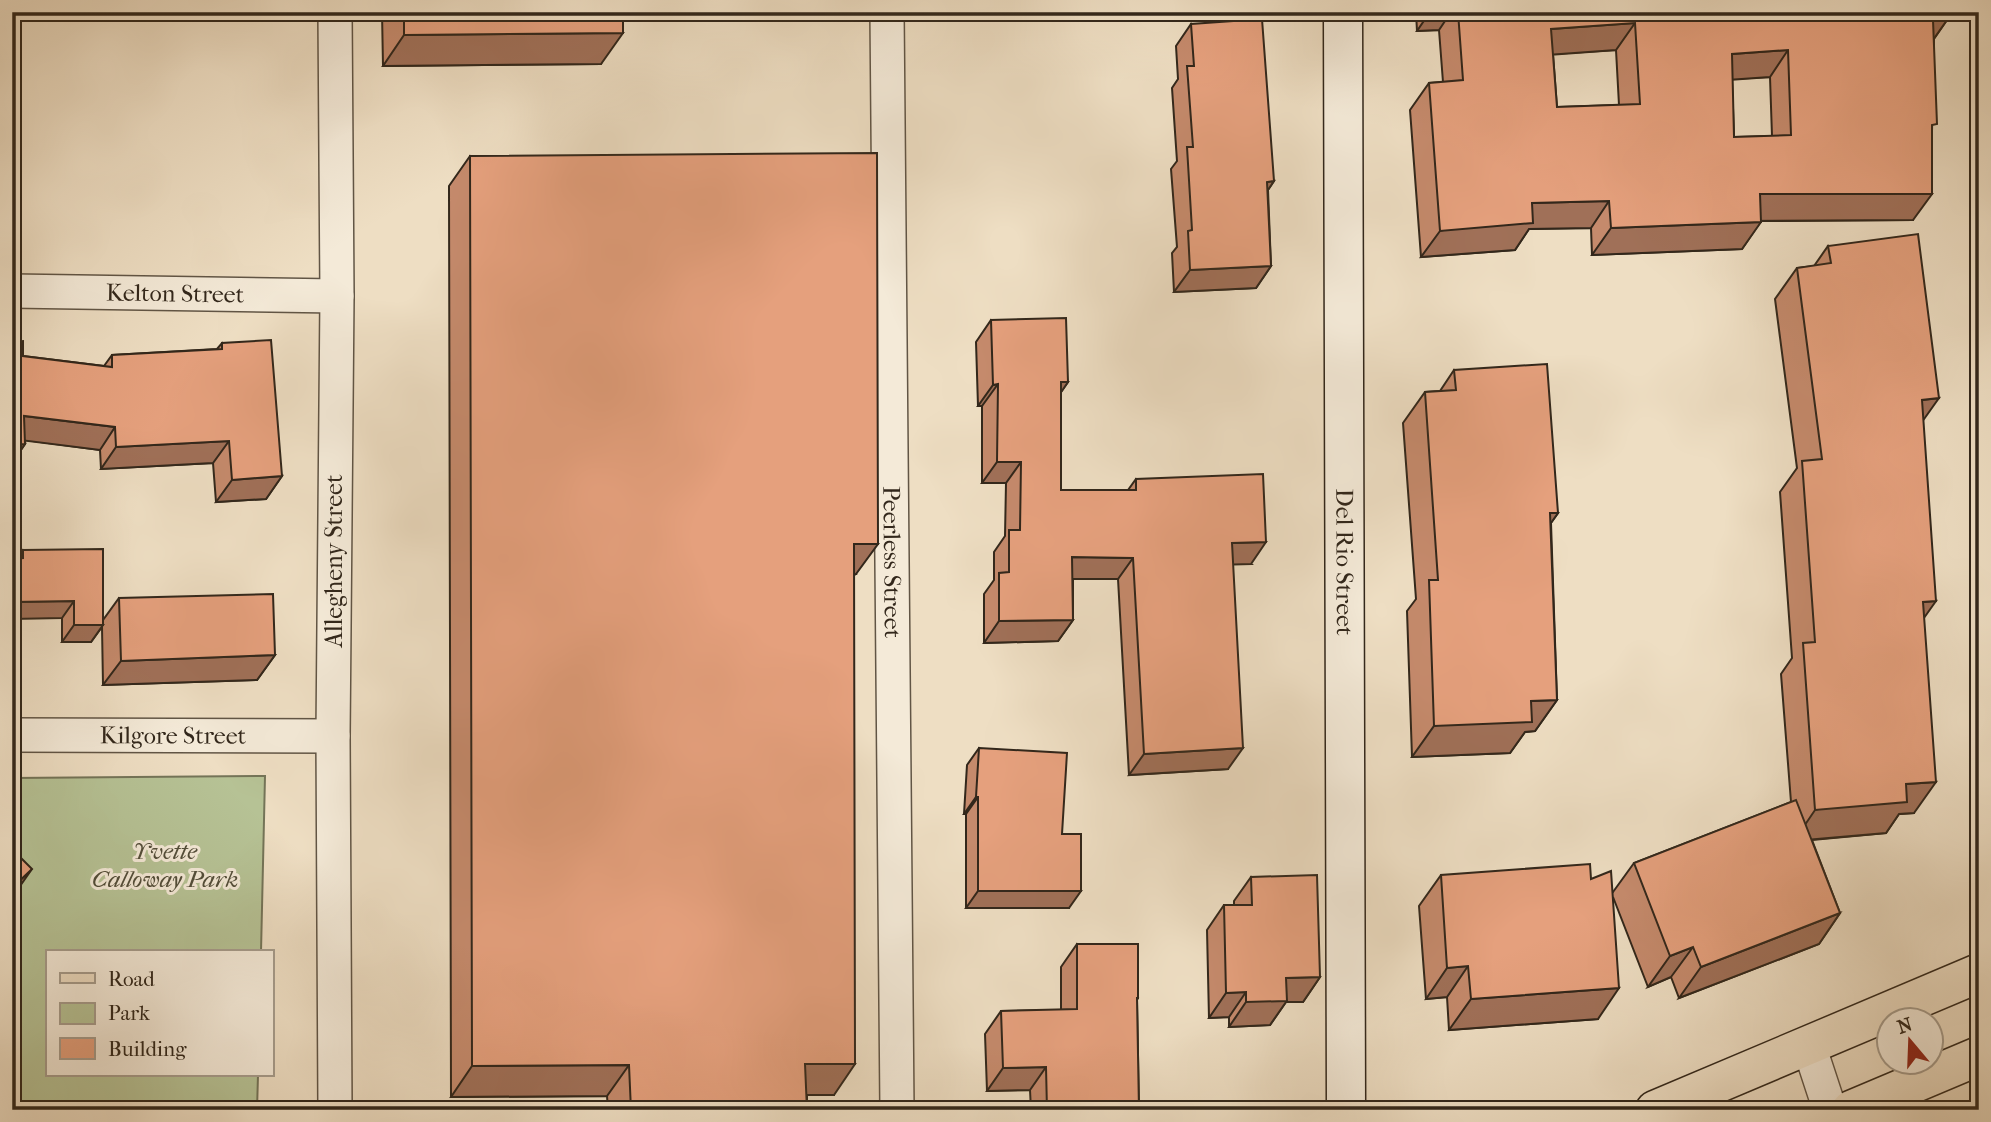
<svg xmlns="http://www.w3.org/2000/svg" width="1991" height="1122" font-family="'IM FELL French Canon',serif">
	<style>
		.green { fill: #b6c295; stroke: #747458; stroke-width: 2 }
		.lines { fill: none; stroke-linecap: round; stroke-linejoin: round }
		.street-casing { stroke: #615545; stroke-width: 36 }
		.secondary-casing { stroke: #32271b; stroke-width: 41 }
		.primary-casing { stroke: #32271b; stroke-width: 41 }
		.street { stroke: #f4ead8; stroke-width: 33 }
		.secondary { stroke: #f4ead8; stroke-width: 38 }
		.primary { stroke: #eedec3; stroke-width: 38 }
		.wall { fill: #c58a6c; stroke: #32271b; stroke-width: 2; fill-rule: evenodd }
		.shaded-wall { fill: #a07058; stroke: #32271b; stroke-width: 2 }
		.building { fill: #e5a07d; stroke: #32271b; stroke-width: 2; fill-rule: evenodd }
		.labels { text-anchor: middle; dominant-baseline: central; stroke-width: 6; stroke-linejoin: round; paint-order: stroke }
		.street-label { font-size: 24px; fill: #32271b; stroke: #f4ead8 }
		.park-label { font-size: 24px; font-style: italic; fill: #534e3a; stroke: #f4ead8 }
	</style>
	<rect width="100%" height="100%" fill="#eedec3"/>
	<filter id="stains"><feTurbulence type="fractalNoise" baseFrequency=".00286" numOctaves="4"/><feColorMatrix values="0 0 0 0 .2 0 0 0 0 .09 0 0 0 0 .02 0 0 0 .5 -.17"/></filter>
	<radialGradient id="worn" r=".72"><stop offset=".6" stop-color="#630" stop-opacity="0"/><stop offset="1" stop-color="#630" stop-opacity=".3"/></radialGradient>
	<polygon class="green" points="265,776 261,952 47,952 47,1075 258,1075 257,1110 12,1110 12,778"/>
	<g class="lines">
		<defs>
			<g id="street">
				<polyline points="335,12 337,296 333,736 335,1110"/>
				<path id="s1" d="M887,12L897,1110"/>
				<path id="s2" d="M12,291L337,296"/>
				<path id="s3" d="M12,735L333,736"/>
				<polyline points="1809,1046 1830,1110"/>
			</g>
			<g id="secondary">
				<path id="s4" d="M1343,12L1346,1110"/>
			</g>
			<g id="primary">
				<polyline points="1655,1110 1979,973"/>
				<polyline points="1851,1110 1979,1056"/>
			</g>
		</defs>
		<use href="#street" class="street-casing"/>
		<use href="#secondary" class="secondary-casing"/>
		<use href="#primary" class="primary-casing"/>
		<use href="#street" class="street"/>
		<use href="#secondary" class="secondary"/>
		<use href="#primary" class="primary"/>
	</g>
	<g class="wall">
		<polygon points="382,12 623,12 601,64 383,66"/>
		<polygon points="952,12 1119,12 952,21"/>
		<path d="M1416,12H1947V20L1934,39L1932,131L1913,220L1761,221L1742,249L1592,255L1591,228L1529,229L1515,250L1421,257L1410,110L1429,83L1443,82L1439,30L1417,31ZM1616,50L1619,105L1557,107L1553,54ZM1770,77L1772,136L1734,137L1732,79Z"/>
		<polygon points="1191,24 1274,181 1268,190 1271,266 1256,288 1174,292 1172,253 1177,247 1171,169 1177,161 1172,88 1178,79 1176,46"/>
		<polygon points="470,156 856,574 854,575 834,1095 807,1095 807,1110 608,1110 607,1096 451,1097 449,186"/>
		<polygon points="1828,246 1923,421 1924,618 1914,813 1899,814 1886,833 1812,840 1840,913 1819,944 1679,998 1671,977 1648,987 1613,897 1598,1019 1449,1030 1447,997 1426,999 1419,906 1441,875 1591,879 1613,892 1634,863 1791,802 1781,674 1792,658 1780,492 1797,468 1775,299 1797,268 1814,266"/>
		<polygon points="991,320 1068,382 1061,392 1061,490 1128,490 1136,479 1251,564 1233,564 1228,769 1129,775 1118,579 1073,579 1073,620 1058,641 984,643 984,594 994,580 994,552 1005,536 1006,483 982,483 982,406 978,406 976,342"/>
		<polygon points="12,342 23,356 104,366 112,355 217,349 222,343 282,476 266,499 216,502 213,463 101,469 100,450 25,440 25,444 12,463"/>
		<polygon points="1454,370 1558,513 1551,523 1557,700 1535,731 1525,732 1510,753 1412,757 1407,611 1416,599 1403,423 1425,392 1440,391"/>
		<polygon points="23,550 103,620 119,598 275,655 257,680 103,685 102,627 91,642 62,642 62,618 17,559"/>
		<polygon points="979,748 1062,834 1069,908 966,908 966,814 964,814 967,765"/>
		<polygon points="1251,877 1320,977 1303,1002 1286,1002 1270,1025 1229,1027 1229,1017 1209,1018 1207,930 1224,905 1234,905 1234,901"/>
		<polygon points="1077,944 1138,998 1137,1000 1139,1110 1031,1110 1030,1090 987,1091 985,1034 1001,1011 1061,1010 1061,967"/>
	</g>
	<g class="shaded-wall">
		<polygon points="958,12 1119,12 952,21"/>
		<polygon points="1430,12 1451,12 1439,30 1417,31"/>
		<polygon points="1933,20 1947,20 1928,47"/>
		<polygon points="1635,23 1616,50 1533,56 1551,29"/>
		<polygon points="623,33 601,64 383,66 404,35"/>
		<polygon points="1788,50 1770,77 1713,81 1732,54"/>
		<polygon points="1274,181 1259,203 1267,182"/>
		<polygon points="1760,194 1932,194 1913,220 1741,221"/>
		<polygon points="1609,201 1591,228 1529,229 1515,250 1421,257 1440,231 1532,203"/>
		<polygon points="1761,222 1742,249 1592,255 1611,228"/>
		<polygon points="1271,266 1256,288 1174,292 1190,270"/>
		<polygon points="1061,382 1068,382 1053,404"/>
		<polygon points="998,384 982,406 978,406 993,385"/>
		<polygon points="1939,398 1917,429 1922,400"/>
		<polygon points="24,416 115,427 100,450 12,439"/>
		<polygon points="229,441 213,463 101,469 116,447"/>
		<polygon points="25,444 12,463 12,445"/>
		<polygon points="997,462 1021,462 1006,483 982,483"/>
		<polygon points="282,476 266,499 216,502 232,480"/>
		<polygon points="1550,513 1558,513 1536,544"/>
		<polygon points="1266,542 1251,564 1217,565 1232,543"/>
		<polygon points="854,544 878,544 856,574 832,575"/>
		<polygon points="1072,557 1133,558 1118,579 1057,579"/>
		<polygon points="74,601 62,618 12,619 12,602"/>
		<polygon points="1936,601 1914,632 1923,602"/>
		<polygon points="1073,620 1058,641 984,643 999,621"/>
		<polygon points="74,625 103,625 91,642 62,642"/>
		<polygon points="275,655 257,680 103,685 121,661"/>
		<polygon points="1557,700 1535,731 1525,732 1510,753 1412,757 1434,726 1531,701"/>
		<polygon points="1243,748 1228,769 1129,775 1144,754"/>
		<polygon points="1936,782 1914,813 1899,814 1886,833 1794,841 1815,810 1906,784"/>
		<polygon points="976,797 978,797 966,814 964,814"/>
		<polygon points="32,869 20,886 12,893 12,888"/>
		<polygon points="978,891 1081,891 1069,908 966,908"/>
		<polygon points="1840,913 1819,944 1679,998 1701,967"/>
		<polygon points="1693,947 1671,977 1648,987 1670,956"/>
		<polygon points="1468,966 1447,997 1426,999 1447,968"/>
		<polygon points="1320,977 1303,1002 1286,1002 1270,1025 1229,1027 1246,1002 1286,978"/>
		<polygon points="1619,988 1598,1019 1449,1030 1471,999"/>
		<polygon points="1246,992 1229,1017 1209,1018 1226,993"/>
		<polygon points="805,1064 855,1064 834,1095 783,1095"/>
		<polygon points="629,1065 607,1096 451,1097 472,1066"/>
		<polygon points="1046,1067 1030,1090 987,1091 1003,1068"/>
	</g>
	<g class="building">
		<polygon points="404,12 623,12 623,33 404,35"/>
		<path d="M1458,12H1947V20H1933L1937,124L1932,125V194H1760L1761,222L1611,228L1609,201L1532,203L1533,223L1440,231L1429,83L1463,80ZM1635,23L1640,104L1557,107L1551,29ZM1788,50L1791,135L1734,137L1732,54Z"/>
		<polygon points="1262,19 1274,181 1267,182 1271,266 1190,270 1188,231 1192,230 1187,147 1193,147 1187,66 1194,66 1191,24"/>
		<polygon points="877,153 878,544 854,544 855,1064 805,1064 807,1110 631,1110 629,1065 472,1066 470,156"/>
		<polygon points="1918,234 1939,398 1922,400 1936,601 1923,602 1936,782 1906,784 1907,802 1815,810 1803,643 1815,642 1802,461 1822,459 1797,268 1831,263 1828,246"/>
		<polygon points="1066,318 1068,382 1061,382 1061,490 1136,490 1136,479 1263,474 1266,542 1232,543 1243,748 1144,754 1133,558 1072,557 1073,620 999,621 999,573 1009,572 1009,530 1020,530 1021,462 997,462 998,384 993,385 991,320"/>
		<polygon points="271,340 282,476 232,480 229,441 116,447 115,427 24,416 25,444 12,445 12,342 23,341 23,356 112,367 112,355 222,349 222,343"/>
		<polygon points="1547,364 1558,513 1550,513 1557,700 1531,701 1532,722 1434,726 1429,580 1438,580 1425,392 1456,390 1454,370"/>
		<polygon points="103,549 103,625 74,625 74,601 12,602 12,559 23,558 23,550"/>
		<polygon points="273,594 275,655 121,661 119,598"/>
		<polygon points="979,748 1067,753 1062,834 1081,834 1081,891 978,891 978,797 976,797"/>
		<polygon points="1796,800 1840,913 1701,967 1693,947 1670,956 1634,863"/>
		<polygon points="12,849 32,869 12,888"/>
		<polygon points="1590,864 1591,879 1611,871 1619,988 1471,999 1468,966 1447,968 1441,875"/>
		<polygon points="1317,875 1320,977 1286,978 1287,1001 1246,1002 1246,992 1226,993 1224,905 1252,905 1251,877"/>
		<polygon points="1077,944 1138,944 1138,998 1137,998 1139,1110 1047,1110 1046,1067 1003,1068 1001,1011 1077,1009"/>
	</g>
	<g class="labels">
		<g class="street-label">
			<text stroke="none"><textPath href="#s2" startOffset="163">Kelton Street</textPath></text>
			<text transform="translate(334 561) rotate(-90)">Allegheny Street</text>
			<text stroke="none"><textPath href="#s1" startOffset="550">Peerless Street</textPath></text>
			<text stroke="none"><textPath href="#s4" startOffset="550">Del Rio Street</textPath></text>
			<text stroke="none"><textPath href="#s3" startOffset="161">Kilgore Street</textPath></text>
		</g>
		<g class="park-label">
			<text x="165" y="851">Yvette<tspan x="165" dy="28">Calloway Park</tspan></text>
		</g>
	</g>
	<rect width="1991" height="1122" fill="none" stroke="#eedec3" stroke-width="42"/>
	<rect x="14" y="14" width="1963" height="1094" fill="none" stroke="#32271b" stroke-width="3.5"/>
	<rect x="21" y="21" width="1949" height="1080" fill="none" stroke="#32271b" stroke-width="2"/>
	<rect x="46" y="950" width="228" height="126" fill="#f4ead8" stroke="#a69c8c" stroke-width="2"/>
	<rect x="60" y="973" width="35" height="10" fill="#eedec3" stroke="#a69c8c" stroke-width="2"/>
	<text x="108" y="986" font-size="21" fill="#32271b">Road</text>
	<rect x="60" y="1003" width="35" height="21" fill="#b6c295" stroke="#a69c8c" stroke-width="2"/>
	<text x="108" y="1020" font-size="21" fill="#32271b">Park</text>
	<rect x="60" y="1038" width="35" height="21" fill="#e5a07d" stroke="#a69c8c" stroke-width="2"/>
	<text x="108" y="1056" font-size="21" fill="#32271b">Building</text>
	<g transform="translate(1910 1041) rotate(341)"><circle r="33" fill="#f4ead8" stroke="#a69c8c" stroke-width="2"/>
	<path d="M0-5L12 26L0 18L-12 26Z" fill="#8f2418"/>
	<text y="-10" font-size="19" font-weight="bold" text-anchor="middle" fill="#32271b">N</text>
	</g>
	<rect width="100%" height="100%" filter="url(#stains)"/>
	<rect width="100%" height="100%" fill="url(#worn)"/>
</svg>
